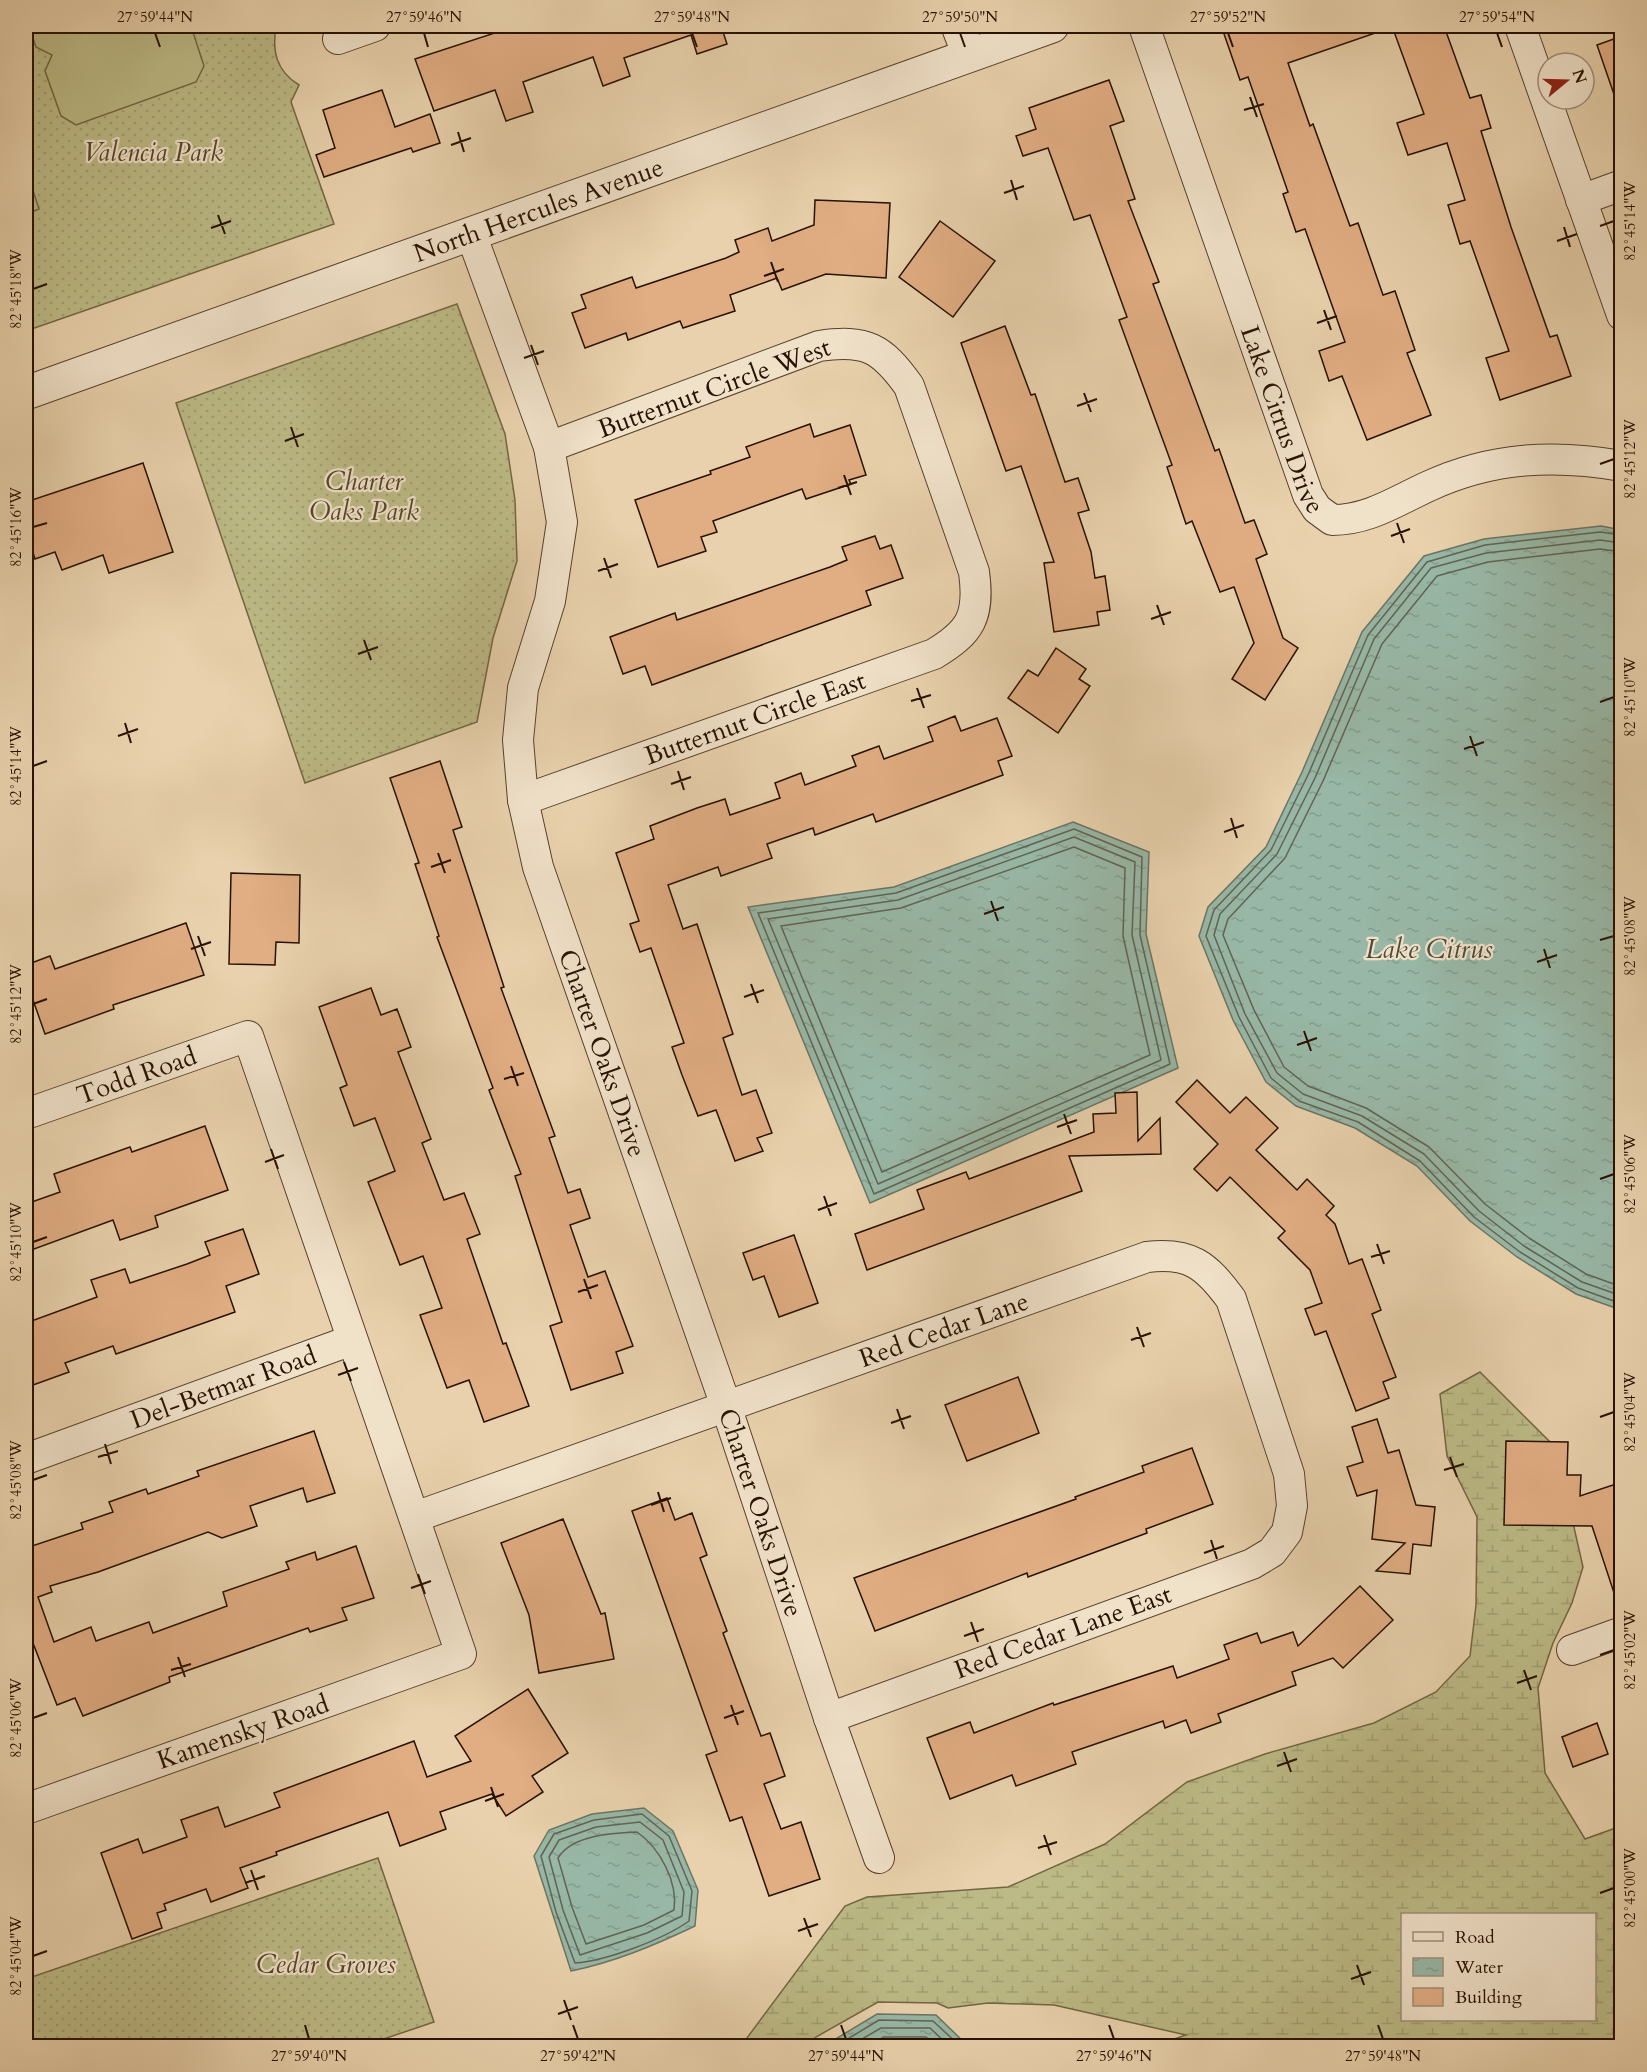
<svg xmlns="http://www.w3.org/2000/svg" width="1647" height="2072" font-family="Cardo,serif">
	<style>
		.grass { fill: url(#grass-dots); stroke: #726643; stroke-width: 1.5 }
		.wetland { fill: url(#wetland-marsh); stroke: #726643; stroke-width: 1.5; fill-rule: evenodd }
		.pitch { fill: #bcba86; stroke: #726643; stroke-width: 1.5 }
		.water { fill: url(#water-ripples); stroke: #6b7564; stroke-width: 1.5 }
		.lines { fill: none; stroke-linecap: round; stroke-linejoin: round }
		.shore { stroke: #606453; stroke-width: 1.5 }
		.building { fill: #e1ad83; stroke: #271100; stroke-width: 1.5 }
		.minor-casing { stroke: #57412b; stroke-width: 32 }
		.tertiary-casing { stroke: #57412b; stroke-width: 35 }
		.minor { stroke: #f0e1c9; stroke-width: 30 }
		.tertiary { stroke: #f0e1c9; stroke-width: 33 }
		.ticks { fill: none; stroke: #271100; stroke-width: 2 }
		.labels { text-anchor: middle; dominant-baseline: central; stroke-width: 4.5; stroke-linejoin: round; paint-order: stroke }
		.park-label { font-size: 26px; font-style: italic; fill: #544428; stroke: #f0e1c9 }
		.street-label { font-size: 26px; fill: #271100; stroke: #f0e1c9 }
		.water-label { font-size: 27px; font-style: italic; fill: #4f4b3a; stroke: #f0e1c9 }
		.neatline { fill: none; stroke: #271100; stroke-width: 2 }
		.ticks-label { font-size: 15px; text-anchor: middle; fill: #271100 }
	</style>
	<defs>
		<pattern id="grass-dots" width="8" height="8" patternUnits="userSpaceOnUse" patternTransform="scale(1.5)"><rect width="8" height="8" fill="#bcba86"/><path d="M2 2h.1M6 6h.1" fill="none" stroke="#a29f72" stroke-width="1.8" stroke-linecap="round"/></pattern>
		<pattern id="wetland-marsh" width="20" height="14" patternUnits="userSpaceOnUse" patternTransform="scale(1.5)"><rect width="20" height="14" fill="#bcba86"/><path d="M1 5h8M5 5V1M11 12h8M15 12V8" fill="none" stroke="#a29f72"/></pattern>
		<pattern id="water-ripples" width="26" height="14" patternUnits="userSpaceOnUse" patternTransform="scale(1.5)"><rect width="26" height="14" fill="#98b7a6"/><path d="M2 4q2-2 4 0t4 0M15 11q2-2 4 0t4 0" fill="none" stroke="#839c8d"/></pattern>
	</defs>
	<rect width="100%" height="100%" fill="#e8d1ac"/>
	<filter id="stains"><feTurbulence type="fractalNoise" baseFrequency=".00333" numOctaves="4"/><feColorMatrix values="0 0 0 0 .2 0 0 0 0 .09 0 0 0 0 .02 0 0 0 .5 -.17"/></filter>
	<radialGradient id="worn" r=".72"><stop offset=".6" stop-color="#630" stop-opacity="0"/><stop offset="1" stop-color="#630" stop-opacity=".3"/></radialGradient>
	<g class="grass">
		<path d="M26,26H276C272,51 276,71 299,85L291,102L334,224L26,331Z"/>
		<polygon points="457,304 505,434 515,500 517,561 493,638 477,722 305,783 176,403"/>
		<polygon points="378,1858 434,2022 363,2046 26,2046 26,1979"/>
	</g>
	<path class="wetland" d="M1480,1372L1556,1448L1583,1567L1572,1603L1553,1643L1538,1688L1545,1773L1585,1839L1621,1826V2046H1154L1186,2035L1054,2005L988,2003L948,2008L937,2003L878,2002L816,2037L805,2046H741L845,1906L867,1897L1008,1887L1105,1844L1187,1782L1265,1754L1374,1723L1436,1692L1470,1656L1476,1605L1477,1517L1447,1456L1440,1394ZM1402,1914H1594V2020H1402Z"/>
	<g class="pitch">
		<polygon points="29,26 191,26 204,66 196,82 76,125 61,116 45,71 52,55 36,47"/>
		<polygon points="26,169 39,209 26,214"/>
	</g>
	<g class="water">
		<polygon points="1601,526 1622,530 1621,1310 1576,1294 1517,1257 1470,1221 1417,1166 1355,1128 1296,1106 1266,1082 1233,1020 1199,936 1208,907 1266,847 1302,772 1362,632 1424,556 1484,539"/>
		<polygon points="1073,822 1149,852 1146,934 1178,1068 870,1203 748,907 894,887"/>
		<path d="M644,1808L673,1831L698,1890L695,1926C655,1945 615,1962 571,1971L534,1856L549,1830L592,1814Z"/>
		<polygon points="877,2014 936,2015 968,2046 824,2046"/>
	</g>
	<g class="lines">
		<g class="shore">
			<polyline points="1622,535 1600,532 1485,545 1427,562 1368,635 1308,775 1271,850 1214,910 1206,936 1239,1017 1271,1078 1299,1101 1358,1122 1420,1161 1474,1217 1520,1252 1578,1288 1622,1304"/>
			<polyline points="1622,543 1600,540 1486,553 1431,568 1374,639 1315,778 1277,854 1220,914 1214,935 1245,1014 1277,1073 1303,1094 1362,1116 1424,1154 1479,1211 1524,1246 1582,1282 1622,1296"/>
			<polyline points="1622,552 1600,549 1488,562 1437,576 1382,644 1323,781 1285,858 1228,919 1223,935 1254,1010 1284,1067 1308,1086 1366,1108 1429,1147 1485,1204 1529,1238 1586,1274 1622,1287"/>
			<polygon points="1074,829 1142,857 1140,935 1170,1064 874,1194 758,913 896,893"/>
			<polygon points="1074,837 1135,862 1132,935 1161,1060 878,1184 768,919 898,900"/>
			<polygon points="1074,847 1125,868 1123,936 1150,1055 882,1172 781,926 901,908"/>
			<path d="M642,1814L669,1836L692,1891L689,1921C664,1939 606,1961 575,1963L556,1912L541,1856L554,1834L594,1820Z"/>
			<polygon points="640,1822 663,1840 684,1892 682,1916 647,1933 580,1955 563,1910 549,1857 559,1840 596,1827"/>
			<path d="M637,1832C660,1848 678,1882 674,1910L644,1925L586,1944L572,1907L558,1858C572,1835 612,1833 637,1832Z"/>
			<polyline points="836,2046 879,2020 933,2021 960,2046"/>
			<polyline points="850,2046 881,2028 930,2028 949,2046"/>
			<polyline points="867,2046 884,2037 926,2037 936,2046"/>
		</g>
	</g>
	<g class="building">
		<polygon points="516,26 721,26 727,44 697,54 691,35 624,58 630,76 603,86 593,57 523,82 533,112 506,121 495,90 434,111 415,59"/>
		<polygon points="1240,26 1387,26 1387,29 1288,63 1310,126 1313,124 1350,226 1358,223 1383,295 1395,291 1415,350 1407,353 1431,415 1367,440 1342,376 1329,381 1319,351 1345,342 1305,229 1296,232 1283,194 1288,192 1248,77 1240,80 1223,31"/>
		<polygon points="1392,26 1444,26 1470,98 1481,95 1491,128 1481,131 1511,227 1550,337 1557,335 1571,376 1500,400 1486,358 1509,351 1470,241 1460,244 1448,205 1465,200 1447,143 1408,155 1397,123 1424,114"/>
		<polygon points="1622,36 1622,106 1618,106 1597,45"/>
		<polygon points="1109,80 1124,121 1110,126 1135,199 1128,201 1159,282 1153,284 1215,451 1219,449 1245,523 1254,520 1267,554 1256,559 1283,638 1298,648 1265,700 1232,679 1254,643 1234,587 1220,592 1192,521 1186,524 1167,467 1172,465 1119,320 1127,317 1090,215 1074,220 1048,148 1023,156 1016,136 1036,129 1029,108"/>
		<polygon points="382,90 395,127 430,114 440,143 413,152 411,148 324,177 316,155 335,148 323,110"/>
		<polygon points="815,200 890,203 886,278 826,274 782,290 777,278 730,295 735,311 683,328 680,321 628,340 626,333 585,348 572,313 586,308 581,295 632,277 636,288 726,258 739,252 735,240 768,228 772,241 814,225"/>
		<polygon points="940,221 995,261 953,317 899,277"/>
		<polygon points="1005,326 1031,395 1035,394 1065,482 1078,478 1089,510 1078,513 1091,552 1095,578 1105,576 1110,610 1097,612 1099,625 1054,632 1044,563 1054,562 1021,466 1006,471 961,343"/>
		<polygon points="810,424 814,437 850,425 866,475 849,480 851,484 806,499 802,489 713,521 717,532 701,537 706,551 658,567 635,500 711,474 710,471 750,457 746,447"/>
		<polygon points="143,463 173,552 109,573 103,555 62,570 55,552 35,559 26,531 26,502"/>
		<polygon points="875,536 880,549 891,545 903,578 866,591 871,605 652,685 645,666 623,674 610,637 675,613 677,620 830,567 847,560 842,547"/>
		<polygon points="1056,648 1086,669 1079,679 1090,686 1058,733 1008,698 1028,670 1038,676"/>
		<polygon points="955,716 961,731 997,718 1012,756 998,761 1003,775 876,822 873,814 815,835 813,828 767,844 772,858 721,876 718,867 668,885 683,929 697,924 733,1034 723,1038 742,1095 756,1090 772,1133 757,1138 763,1151 735,1161 716,1110 698,1116 682,1075 672,1047 684,1043 651,948 640,952 630,924 639,921 616,853 654,839 650,826 697,808 725,799 730,815 780,798 775,783 801,773 805,785 856,766 852,756 879,746 884,759 933,741 928,727"/>
		<polygon points="440,761 462,827 453,830 504,987 501,988 555,1136 549,1138 568,1193 580,1189 590,1218 570,1225 588,1277 605,1271 633,1346 616,1352 623,1373 571,1390 550,1326 562,1322 515,1176 521,1174 489,1090 493,1088 437,937 439,936 415,864 419,863 390,778"/>
		<polygon points="231,873 300,875 299,943 276,942 275,965 229,964"/>
		<polygon points="186,923 204,975 113,1005 114,1009 45,1034 26,980 26,965 50,956 55,969"/>
		<polygon points="371,988 381,1015 397,1009 411,1047 398,1052 431,1139 422,1143 444,1200 464,1193 480,1234 467,1239 503,1344 506,1343 529,1406 484,1422 469,1380 447,1388 420,1315 442,1308 423,1256 400,1265 368,1182 395,1171 375,1118 354,1126 340,1088 347,1085 319,1007"/>
		<polygon points="1197,1080 1230,1113 1246,1097 1278,1128 1256,1150 1297,1190 1307,1179 1334,1206 1326,1215 1335,1224 1349,1264 1362,1259 1381,1310 1372,1314 1396,1377 1383,1382 1389,1398 1356,1411 1326,1331 1315,1335 1305,1309 1322,1303 1310,1270 1278,1238 1285,1231 1230,1177 1217,1191 1194,1169 1218,1144 1176,1102"/>
		<polygon points="1137,1092 1138,1141 1160,1118 1161,1154 1069,1156 1082,1191 867,1270 855,1234 924,1209 917,1190 966,1172 969,1179 1094,1132 1093,1114 1116,1113 1115,1093"/>
		<polygon points="205,1126 228,1190 155,1216 158,1227 120,1240 113,1220 26,1252 26,1204 60,1192 54,1174 130,1147 132,1152"/>
		<polygon points="243,1229 259,1274 226,1286 235,1312 116,1354 113,1346 65,1363 69,1372 33,1385 26,1363 26,1323 97,1297 91,1280 125,1269 130,1283 187,1264 210,1255 205,1242"/>
		<polygon points="794,1235 818,1303 779,1317 764,1276 753,1280 743,1253"/>
		<polygon points="1018,1377 1039,1433 967,1461 945,1405"/>
		<polygon points="1377,1419 1388,1453 1399,1450 1416,1505 1435,1507 1431,1546 1413,1544 1410,1574 1376,1571 1405,1543 1372,1539 1377,1490 1357,1496 1347,1467 1363,1462 1352,1427"/>
		<polygon points="314,1431 335,1493 307,1502 303,1488 250,1506 257,1526 222,1538 208,1532 98,1572 50,1586 52,1592 38,1597 54,1642 91,1627 96,1641 149,1622 153,1633 227,1606 223,1592 289,1569 286,1562 315,1552 317,1560 356,1546 374,1598 342,1608 347,1620 310,1632 308,1628 169,1677 170,1682 83,1716 75,1698 57,1705 26,1625 26,1548 83,1529 81,1523 113,1512 109,1502 146,1489 148,1494 199,1476 197,1471"/>
		<polygon points="1506,1441 1568,1442 1567,1475 1581,1475 1580,1496 1622,1482 1622,1601 1617,1602 1592,1526 1504,1525"/>
		<polygon points="1192,1448 1213,1504 1146,1529 1147,1533 1028,1577 1027,1573 875,1631 854,1578 1076,1499 1075,1497 1144,1472 1142,1466"/>
		<polygon points="667,1498 675,1520 692,1513 707,1555 700,1558 727,1631 723,1633 761,1736 770,1733 785,1776 764,1784 781,1829 801,1822 820,1879 769,1896 742,1817 730,1821 706,1755 717,1751 632,1511"/>
		<polygon points="563,1519 601,1614 605,1613 614,1659 539,1673 529,1615 501,1543"/>
		<polygon points="1360,1586 1393,1620 1343,1668 1333,1658 1292,1672 1296,1685 1218,1714 1221,1722 1191,1733 1186,1720 1165,1728 1163,1721 1072,1752 1076,1764 1016,1786 1012,1775 950,1799 927,1738 970,1722 974,1733 1053,1703 1054,1705 1173,1666 1177,1678 1229,1659 1224,1645 1257,1633 1261,1643 1293,1632 1298,1646"/>
		<polygon points="528,1689 568,1753 532,1776 543,1792 506,1816 492,1794 440,1812 446,1829 400,1846 388,1812 276,1852 277,1855 240,1868 248,1888 211,1902 206,1889 164,1904 166,1910 157,1913 162,1928 132,1939 101,1853 138,1839 143,1853 187,1837 181,1820 218,1807 225,1827 280,1807 274,1793 414,1741 427,1777 471,1761 455,1736"/>
		<polygon points="1597,1723 1608,1754 1573,1767 1562,1737"/>
	</g>
	<g class="lines">
		<defs>
			<g id="minor">
				<path id="s1" d="M1144,26L1308,495L1317,509L1332,520C1369,520 1396,501 1429,486C1492,457 1555,454 1622,466"/>
				<polyline points="1520,26 1622,315"/>
				<polyline points="338,39 375,26"/>
				<polyline points="1581,200 1622,185"/>
				<path id="s2" d="M471,234L549,447L562,522L550,601L523,688L518,740L523,800L538,867L726,1406L829,1718L879,1858"/>
				<path id="s3" d="M523,800L934,654C971,632 980,616 974,572L909,386C882,348 866,339 819,346L549,447"/>
				<path id="s4" d="M26,1114L248,1036L461,1654L26,1809"/>
				<path id="s5" d="M26,1459L352,1340"/>
				<path id="s6" d="M415,1517L1147,1257C1190,1252 1206,1265 1231,1299L1289,1474L1292,1506L1287,1532L1272,1552L1252,1564L829,1718"/>
				<polyline points="1572,1650 1622,1632"/>
			</g>
			<g id="tertiary">
				<polyline points="958,26 969,55"/>
				<path id="s7" d="M26,393L1052,26"/>
			</g>
		</defs>
		<use href="#minor" class="minor-casing"/>
		<use href="#tertiary" class="tertiary-casing"/>
		<use href="#minor" class="minor"/>
		<use href="#tertiary" class="tertiary"/>
	</g>
	<path class="ticks" d="M155,33L160,47M424,33L428,47M692,33L697,47M960,33L965,47M1228,33L1233,47M1497,33L1502,47M1250,97L1257,117M1244,110L1264,104M458,132L464,152M451,145L471,138M1011,180L1017,200M1004,193L1024,186M218,215L225,234M1600,226L1614,221M1564,227L1570,247M211,228L231,221M1557,241L1577,234M771,262L778,282M764,276L784,269M33,289L47,284M1324,310L1331,330M1317,323L1337,316M531,345L538,365M524,358L544,351M1084,393L1091,412M1077,406L1097,399M291,427L298,447M285,441L304,434M1600,464L1614,459M844,475L851,495M838,488L857,482M1397,523L1404,543M33,527L47,523M1391,536L1410,529M604,558L611,578M598,571L618,564M1157,605L1164,625M1151,619L1171,612M364,640L371,660M358,654L378,647M917,688L924,708M911,701L931,695M1600,702L1614,697M125,723L131,743M118,736L138,729M1470,736L1477,756M1464,749L1484,742M33,766L47,761M678,771L684,790M671,784L691,777M1231,818L1237,838M1224,832L1244,825M438,853L445,873M431,867L451,860M991,901L998,921M984,914L1004,907M198,936L205,956M1600,940L1614,936M191,949L211,942M1544,949L1550,968M1537,962L1557,955M751,984L758,1003M744,997L764,990M33,1004L47,999M1304,1031L1311,1051M1297,1045L1317,1038M511,1066L518,1086M504,1079L524,1073M1064,1114L1071,1134M1057,1127L1077,1120M271,1149L278,1169M265,1162L284,1155M1600,1179L1614,1174M824,1196L831,1216M818,1210L837,1203M33,1242L47,1237M1377,1244L1384,1264M1371,1257L1390,1251M584,1279L591,1299M578,1292L598,1285M1137,1327L1144,1347M1131,1340L1151,1333M344,1362L351,1381M338,1375L358,1368M897,1409L904,1429M1600,1417L1614,1412M891,1423L911,1416M105,1444L111,1464M98,1457L118,1451M1450,1457L1457,1477M1444,1470L1464,1464M33,1480L47,1475M658,1492L664,1512M651,1505L671,1498M1211,1540L1217,1559M1204,1553L1224,1546M418,1574L425,1594M411,1588L431,1581M971,1622L978,1642M964,1636L984,1629M1600,1655L1614,1650M178,1657L185,1677M171,1670L191,1664M1524,1670L1531,1690M1517,1683L1537,1676M731,1705L738,1725M33,1718L47,1713M724,1718L744,1711M1284,1752L1291,1772M1277,1766L1297,1759M491,1787L498,1807M485,1801L504,1794M1044,1835L1051,1855M1038,1848L1057,1842M251,1870L258,1890M245,1883L265,1876M1600,1893L1614,1888M804,1918L811,1937M798,1931L818,1924M33,1956L47,1951M1357,1965L1364,1985M1351,1979L1371,1972M564,2000L571,2020M558,2014L578,2007M305,2025L309,2039M573,2025L578,2039M841,2025L846,2039M1109,2025L1114,2039M1378,2025L1383,2039"/>
	<g class="labels">
		<g class="park-label">
			<text x="153" y="152">Valencia Park</text>
			<text x="364" y="481">Charter<tspan x="364" dy="30">Oaks Park</tspan></text>
			<text x="326" y="1964">Cedar Groves</text>
		</g>
		<g class="street-label">
			<text stroke="none"><textPath href="#s7" startOffset="544">North Hercules Avenue</textPath></text>
			<text transform="translate(714 388) rotate(-20)">Butternut Circle West</text>
			<text stroke="none"><textPath href="#s1" startOffset="417">Lake Citrus Drive</textPath></text>
			<text stroke="none"><textPath href="#s3" startOffset="246">Butternut Circle East</textPath></text>
			<text stroke="none"><textPath href="#s2" startOffset="852">Charter Oaks Drive</textPath></text>
			<text stroke="none"><textPath href="#s4" startOffset="117">Todd Road</textPath></text>
			<text stroke="none"><textPath href="#s6" startOffset="561">Red Cedar Lane</textPath></text>
			<text stroke="none"><textPath href="#s5" startOffset="210">Del-Betmar Road</textPath></text>
			<text stroke="none"><textPath href="#s2" startOffset="1338">Charter Oaks Drive</textPath></text>
			<text transform="translate(1063 1632) rotate(-20)">Red Cedar Lane East</text>
			<text transform="translate(243 1732) rotate(-19)">Kamensky Road</text>
		</g>
		<g class="water-label">
			<text x="1429" y="949">Lake Citrus</text>
		</g>
	</g>
	<rect width="1647" height="2072" fill="none" stroke="#e8d1ac" stroke-width="66"/>
	<rect x="1401" y="1913" width="195" height="108" fill="#f0e1c9" stroke="#a08e79" stroke-width="1.5"/>
	<rect x="1413" y="1932" width="30" height="9" fill="#f0e1c9" stroke="#a08e79" stroke-width="1.5"/>
	<text x="1455" y="1943" font-size="18" fill="#271100">Road</text>
	<rect x="1413" y="1958" width="30" height="18" fill="url(#water-ripples)" stroke="#a08e79" stroke-width="1.5"/>
	<text x="1455" y="1973" font-size="18" fill="#271100">Water</text>
	<rect x="1413" y="1988" width="30" height="18" fill="#e1ad83" stroke="#a08e79" stroke-width="1.5"/>
	<text x="1455" y="2003" font-size="18" fill="#271100">Building</text>
	<g transform="translate(1566 81) rotate(71)"><circle r="28" fill="#f0e1c9" stroke="#a08e79" stroke-width="1.5"/>
	<path d="M0-4.5L10 22L0 15L-10 22Z" fill="#8f2418"/>
	<text y="-9" font-size="16" font-weight="bold" text-anchor="middle" fill="#271100">N</text>
	</g>
	<rect x="33" y="33" width="1581" height="2006" class="neatline"/>
	<g class="ticks-label">
		<text x="155" y="22">27°59'44"N</text>
		<text x="424" y="22">27°59'46"N</text>
		<text x="692" y="22">27°59'48"N</text>
		<text x="960" y="22">27°59'50"N</text>
		<text x="1228" y="22">27°59'52"N</text>
		<text x="1497" y="22">27°59'54"N</text>
		<text transform="translate(1630 221) rotate(-90)" y="5">82°45'14"W</text>
		<text transform="translate(16 289) rotate(-90)" y="5">82°45'18"W</text>
		<text transform="translate(1630 459) rotate(-90)" y="5">82°45'12"W</text>
		<text transform="translate(16 527) rotate(-90)" y="5">82°45'16"W</text>
		<text transform="translate(1630 697) rotate(-90)" y="5">82°45'10"W</text>
		<text transform="translate(16 766) rotate(-90)" y="5">82°45'14"W</text>
		<text transform="translate(1630 936) rotate(-90)" y="5">82°45'08"W</text>
		<text transform="translate(16 1004) rotate(-90)" y="5">82°45'12"W</text>
		<text transform="translate(1630 1174) rotate(-90)" y="5">82°45'06"W</text>
		<text transform="translate(16 1242) rotate(-90)" y="5">82°45'10"W</text>
		<text transform="translate(1630 1412) rotate(-90)" y="5">82°45'04"W</text>
		<text transform="translate(16 1480) rotate(-90)" y="5">82°45'08"W</text>
		<text transform="translate(1630 1650) rotate(-90)" y="5">82°45'02"W</text>
		<text transform="translate(16 1718) rotate(-90)" y="5">82°45'06"W</text>
		<text transform="translate(1630 1888) rotate(-90)" y="5">82°45'00"W</text>
		<text transform="translate(16 1956) rotate(-90)" y="5">82°45'04"W</text>
		<text x="309" y="2061">27°59'40"N</text>
		<text x="578" y="2061">27°59'42"N</text>
		<text x="846" y="2061">27°59'44"N</text>
		<text x="1114" y="2061">27°59'46"N</text>
		<text x="1383" y="2061">27°59'48"N</text>
	</g>
	<rect width="100%" height="100%" filter="url(#stains)"/>
	<rect width="100%" height="100%" fill="url(#worn)"/>
</svg>
